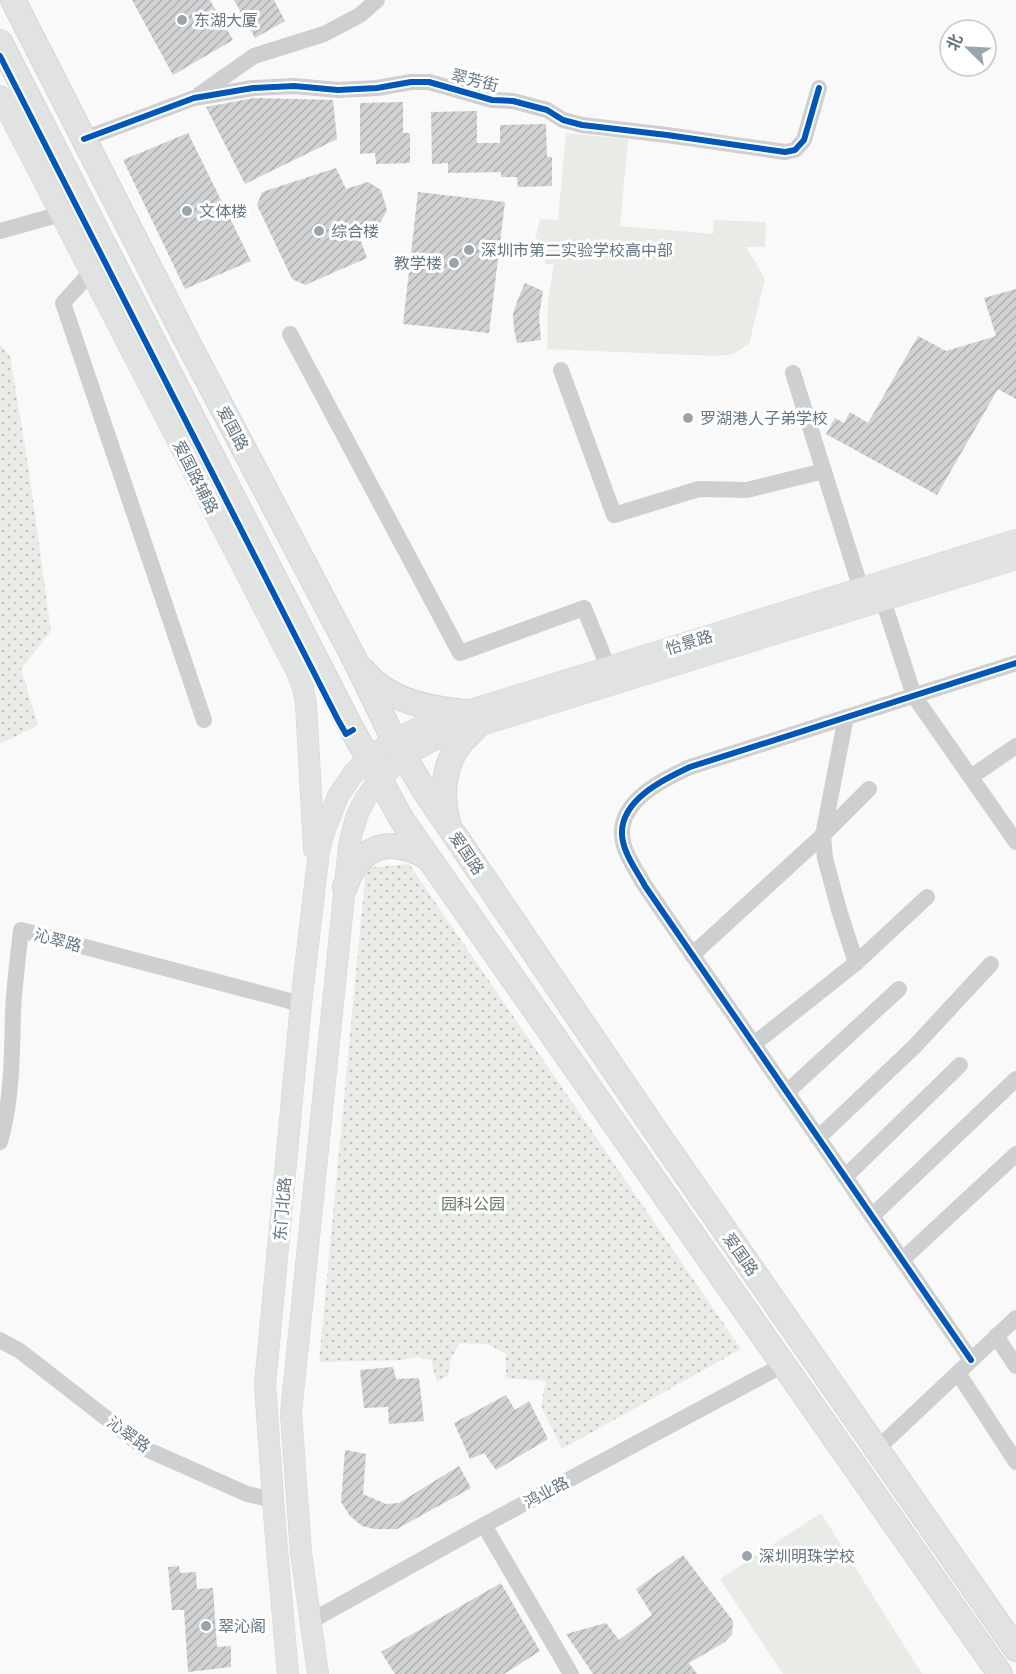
<svg xmlns="http://www.w3.org/2000/svg" width="1016" height="1674" font-family="'Golos Text','Noto Sans SC',sans-serif">
	<style>
		.green { fill: url(#green-dots) }
		.pitch { fill: #e8ebe6 }
		.building { fill: url(#building-hatch) }
		.lines { fill: none; stroke-linecap: round; stroke-linejoin: round }
		.major-casing { stroke: #d5d6d7; stroke-width: 22 }
		.highway-casing { stroke: #d5d6d6; stroke-width: 26 }
		.minor { stroke: #cecfd0; stroke-width: 16 }
		.major { stroke: #e1e2e2; stroke-width: 21 }
		.highway { stroke: #e1e2e2; stroke-width: 24 }
		.cycleway-casing { stroke: #fff; stroke-width: 10 }
		.cycleway { stroke: #0057b8; stroke-width: 6 }
		.poi-dot { fill: #99a4ac; stroke: #fff; stroke-width: 2 }
		.labels { text-anchor: middle; dominant-baseline: central; stroke-width: 6; stroke-linejoin: round; paint-order: stroke }
		.poi-label { font-size: 16px; fill: #657683; stroke: #fff; text-anchor: start }
		.street-label { font-size: 16px; fill: #657683; stroke: #fff }
		.park-label { font-size: 16px; fill: #687a64; stroke: #fff }
	</style>
	<defs>
		<pattern id="green-dots" width="8" height="8" patternUnits="userSpaceOnUse" patternTransform="scale(1.5)"><rect width="8" height="8" fill="#e8ebe6"/><path d="M2 2h.1M6 6h.1" fill="none" stroke="#c0c3c0" stroke-width="1.8" stroke-linecap="round"/></pattern>
		<pattern id="building-hatch" width="6" height="6" patternUnits="userSpaceOnUse" patternTransform="scale(1.5)"><rect width="6" height="6" fill="#d0d2d3"/><path d="M-1 1l2-2M0 6l6-6M5 7l2-2" fill="none" stroke="#acafb1"/></pattern>
	</defs>
	<rect width="100%" height="100%" fill="#f9f9f9"/>
	<g class="green">
		<polygon points="0,345 10,356 28,465 51,631 21,669 38,725 0,744"/>
		<polygon points="409,864 741,1349 562,1449 541,1406 546,1381 506,1378 506,1354 488,1344 460,1343 451,1358 448,1376 437,1382 431,1360 417,1357 400,1360 319,1362 366,868"/>
	</g>
	<g class="pitch">
		<polygon points="566,133 628,139 620,226 713,234 714,220 766,222 765,247 746,247 765,279 749,344 733,354 717,356 547,349 548,300 554,264 545,264 548,243 535,239 540,219 558,220"/>
		<polygon points="821,1513 922,1674 783,1674 720,1579"/>
	</g>
	<g class="building">
		<polygon points="132,0 210,0 233,40 173,75"/>
		<polygon points="234,0 274,0 285,21 255,38"/>
		<polygon points="254,98 333,100 337,139 245,184 206,107"/>
		<polygon points="403,102 403,133 410,133 410,163 376,164 375,153 360,154 360,103"/>
		<polygon points="477,111 477,143 500,143 500,125 546,124 547,157 552,157 552,186 518,187 517,177 501,177 501,172 448,173 448,163 432,164 431,112"/>
		<polygon points="188,133 251,261 185,289 123,160"/>
		<polygon points="336,168 346,189 368,182 381,190 387,210 378,227 359,236 367,258 305,285 292,279 257,205 262,192"/>
		<polygon points="418,192 505,202 489,333 403,324"/>
		<polygon points="525,283 543,291 539,316 541,340 517,343 514,329 513,314 518,299"/>
		<polygon points="1016,289 1016,399 998,389 937,495 826,434 835,418 844,423 850,412 868,423 918,336 946,351 996,336 984,298"/>
		<polygon points="393,1367 396,1379 419,1378 424,1421 389,1424 388,1407 364,1408 360,1370"/>
		<polygon points="506,1395 515,1410 529,1401 548,1439 496,1470 484,1453 470,1459 454,1423"/>
		<polygon points="345,1450 366,1454 363,1494 386,1504 399,1503 459,1466 471,1488 397,1529 374,1529 362,1526 350,1516 341,1502"/>
		<polygon points="683,1555 733,1621 732,1634 725,1642 689,1663 697,1674 593,1674 566,1634 606,1623 619,1640 652,1615 636,1589"/>
		<polygon points="179,1566 180,1573 196,1572 197,1589 213,1588 217,1647 231,1646 231,1667 188,1672 184,1610 172,1610 168,1567"/>
		<polygon points="501,1583 540,1651 504,1674 395,1674 381,1652"/>
	</g>
	<g class="lines">
		<defs>
			<g id="major">
				<polyline points="0,96 297,672 303,688 306,704 314,849"/>
				<polyline points="288,1674 275,1526 265,1385 301,1004 319,851 324,832 338,796 353,774 368,758 394,740 426,724 1016,540"/>
				<path d="M318,1674L301,1553L291,1413L349,846C352,833 354,821 360,809C375,778 405,753 436,739L1016,559"/>
			</g>
			<g id="highway">
				<polyline points="13,0 186,339 355,660 394,740 426,793 657,1133 1016,1649"/>
				<polyline points="0,42 348,722 402,820 1000,1674"/>
				<path d="M364,671C387,701 430,709 465,712"/>
				<path d="M448,822C440,795 444,761 463,740C468,735 473,731 477,726"/>
				<path d="M345,887C360,844 391,836 428,858"/>
			</g>
		</defs>
		<use href="#major" class="major-casing"/>
		<use href="#highway" class="highway-casing"/>
		<g class="minor">
			<polyline points="200,94 254,56 324,34 360,15 377,0"/>
			<polyline points="84,139 194,98 253,88 294,86 338,90 377,88 411,82 429,82 492,100 513,101 547,110 563,120 582,125 667,135 785,152 795,150 804,140 819,88"/>
			<polyline points="0,231 61,214"/>
			<polyline points="91,272 63,303 204,720"/>
			<polyline points="290,334 460,653 584,608 608,667"/>
			<polyline points="561,370 614,515 699,489 747,490 824,471"/>
			<polyline points="793,373 861,589"/>
			<polyline points="883,600 914,696 1016,842"/>
			<polyline points="846,717 823,835 825,858 839,910 856,963"/>
			<polyline points="971,777 1016,746"/>
			<polyline points="692,955 823,835 869,789"/>
			<polyline points="754,1044 856,963 927,897"/>
			<polyline points="787,1092 899,989"/>
			<polyline points="818,1138 914,1047 991,964"/>
			<path d="M0,1142C12,1100 12,1057 13,1013C14,986 18,958 21,930L301,1004"/>
			<polyline points="845,1177 960,1065"/>
			<polyline points="872,1216 1016,1079"/>
			<polyline points="902,1260 1016,1154"/>
			<polyline points="996,1336 1016,1366"/>
			<polyline points="0,1340 20,1351 146,1449 247,1494 273,1500"/>
			<path d="M971,1360L645,886C637,871 623,853 622,835C620,800 664,779 690,767L1016,663"/>
			<polyline points="958,1373 1016,1462"/>
			<polyline points="877,1449 1016,1318"/>
			<polyline points="484,1525 571,1674"/>
			<polyline points="311,1621 484,1525 783,1365"/>
		</g>
		<use href="#major" class="major"/>
		<use href="#highway" class="highway"/>
		<defs>
			<g id="cycleway">
				<polyline points="0,56 338,720 346,734 353,730"/>
				<polyline points="84,139 194,98 253,88 294,86 338,90 377,88 411,82 429,82 492,100 513,101 547,110 563,120 582,125 667,135 785,152 795,150 804,140 819,88"/>
				<path d="M971,1360L645,886C637,871 623,853 622,835C620,800 664,779 690,767L1016,663"/>
			</g>
		</defs>
		<use href="#cycleway" class="cycleway-casing"/>
		<use href="#cycleway" class="cycleway"/>
	</g>
	<g class="poi-dot">
		<circle cx="182" cy="20" r="6"/>
		<circle cx="187" cy="211" r="6"/>
		<circle cx="319" cy="231" r="6"/>
		<circle cx="469" cy="250" r="6"/>
		<circle cx="454" cy="263" r="6"/>
		<circle cx="688" cy="418" r="6"/>
		<circle cx="747" cy="1556" r="6"/>
		<circle cx="206" cy="1626" r="6"/>
	</g>
	<g class="labels">
		<g class="poi-label">
			<text x="194" y="20">东湖大厦</text>
			<text x="199" y="211">文体楼</text>
			<text x="331" y="231">综合楼</text>
			<text x="481" y="250">深圳市第二实验学校高中部</text>
			<text x="442" y="263" text-anchor="end">教学楼</text>
			<text x="700" y="418">罗湖港人子弟学校</text>
			<text x="759" y="1556">深圳明珠学校</text>
			<text x="218" y="1626">翠沁阁</text>
		</g>
		<g class="street-label">
			<text transform="translate(475 80) rotate(14)">翠芳街</text>
			<text transform="translate(233 428) rotate(62)">爱国路</text>
			<text transform="translate(196 477) rotate(63)">爱国路辅路</text>
			<text transform="translate(689 642) rotate(-17)">怡景路</text>
			<text transform="translate(467 853) rotate(56)">爱国路</text>
			<text transform="translate(58 940) rotate(15)">沁翠路</text>
			<text transform="translate(282 1209) rotate(-85)">东门北路</text>
			<text transform="translate(741 1254) rotate(55)">爱国路</text>
			<text transform="translate(129 1434) rotate(36)">沁翠路</text>
			<text transform="translate(546 1492) rotate(-28)">鸿业路</text>
		</g>
		<g class="park-label">
			<text x="473" y="1204">园科公园</text>
		</g>
	</g>
	<g transform="translate(968 48) rotate(294)"><circle r="28" fill="#ffffff" stroke="#c1c8cd" stroke-width="1.5"/>
	<path d="M0-4.5L10 22L0 15L-10 22Z" fill="#99a4ac"/>
	<text y="-9" font-size="16" font-weight="bold" text-anchor="middle" fill="#657683">北</text>
	</g>
</svg>
